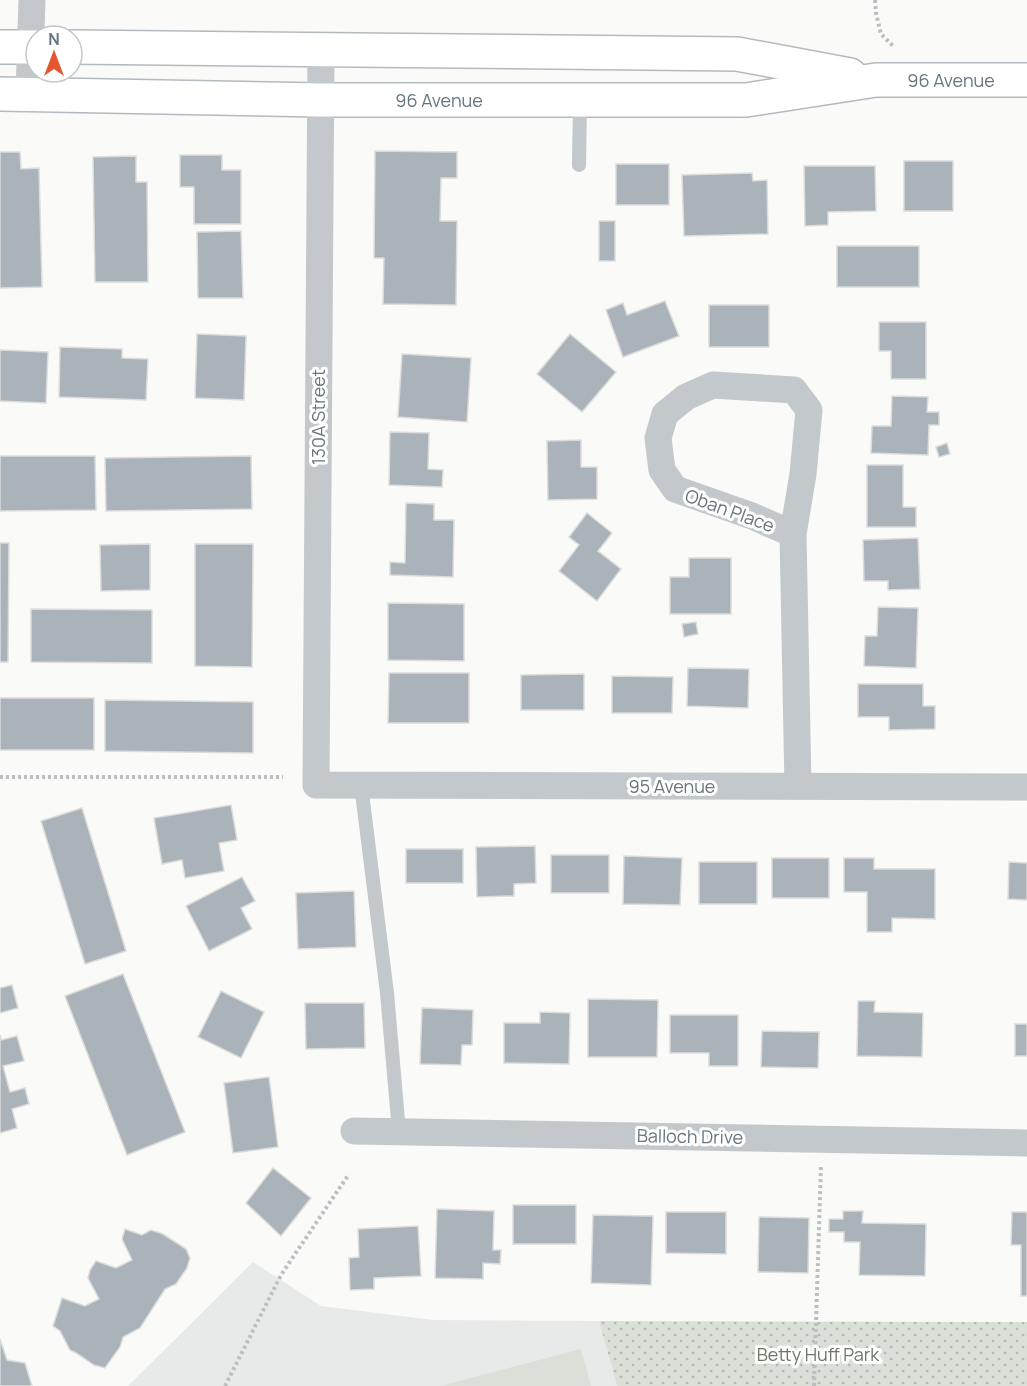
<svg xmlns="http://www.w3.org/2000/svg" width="1027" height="1386" font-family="Manrope,sans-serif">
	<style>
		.built { fill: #e8e9e9 }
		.green { fill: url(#green-dots) }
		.pitch { fill: #dadfd7 }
		.building { fill: #aab3b9; stroke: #dcdcda; stroke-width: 1.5 }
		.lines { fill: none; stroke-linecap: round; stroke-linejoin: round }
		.secondary-casing { stroke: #b3babf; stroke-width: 36 }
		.path { stroke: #bbbfc2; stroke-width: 4; stroke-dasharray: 3 3; stroke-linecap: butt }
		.service { stroke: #c3c8cc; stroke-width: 14 }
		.minor { stroke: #c3c8cc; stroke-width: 27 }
		.secondary { stroke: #fff; stroke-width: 33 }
		.labels { text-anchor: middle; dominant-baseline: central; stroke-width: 6; stroke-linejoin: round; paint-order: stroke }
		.street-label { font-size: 18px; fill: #657683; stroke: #fff }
		.park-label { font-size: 18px; fill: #687a64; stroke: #fff }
	</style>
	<defs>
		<pattern id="green-dots" width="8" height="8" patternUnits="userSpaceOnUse" patternTransform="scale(1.5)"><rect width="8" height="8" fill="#dadfd7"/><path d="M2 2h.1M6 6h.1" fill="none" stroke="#b4b9b4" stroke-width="1.8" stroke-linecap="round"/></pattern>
	</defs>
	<rect width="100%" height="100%" fill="#fafaf8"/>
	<polygon class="built" points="253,1262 321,1306 433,1320 599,1321 617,1386 128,1386"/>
	<polygon class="green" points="599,1321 1027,1322 1027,1386 617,1386"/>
	<polygon class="pitch" points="581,1349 591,1386 440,1386"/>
	<g class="building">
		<polygon points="375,151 457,152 457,178 441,178 440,221 457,221 456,305 383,304 384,258 374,258"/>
		<polygon points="0,152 20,152 21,169 39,168 42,287 0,288"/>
		<polygon points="180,155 222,155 222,170 241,170 241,224 194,224 194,187 180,187"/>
		<polygon points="136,156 136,182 147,182 148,282 95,282 93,157"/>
		<rect x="904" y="161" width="49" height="50"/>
		<rect x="616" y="164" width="53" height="41"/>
		<polygon points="804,166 875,166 876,211 828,212 828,225 805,226"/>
		<polygon points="752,173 753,181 767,180 768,234 684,236 682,175"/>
		<rect x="599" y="221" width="16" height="40"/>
		<polygon points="241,231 243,298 198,298 197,232"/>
		<rect x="837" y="246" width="82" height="41"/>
		<polygon points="665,301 679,336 623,357 606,310 623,303 627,315"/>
		<rect x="709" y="305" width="60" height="42"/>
		<polygon points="879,322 926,322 926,379 891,379 891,351 879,351"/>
		<polygon points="197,334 246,336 244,400 195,398"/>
		<polygon points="570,334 616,372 582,412 537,374"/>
		<polygon points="60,347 122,349 122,358 148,359 146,400 59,397"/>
		<polygon points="0,350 48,352 46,403 0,401"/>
		<polygon points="402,354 471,358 467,422 398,417"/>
		<polygon points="892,396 928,397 927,412 939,412 939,425 929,425 928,455 871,453 872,426 891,426"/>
		<polygon points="390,432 429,433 428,469 443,470 442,487 389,485"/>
		<polygon points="581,440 581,467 597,467 597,499 548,500 547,441"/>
		<polygon points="947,443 950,454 939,457 936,447"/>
		<polygon points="0,456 95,456 96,510 0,511"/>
		<polygon points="251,456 252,509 106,511 105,458"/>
		<polygon points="867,465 903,465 903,507 916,507 916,527 867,527"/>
		<polygon points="406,503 434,504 434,520 454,520 453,577 390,575 390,562 405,563"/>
		<polygon points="587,513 612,533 598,551 621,569 597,601 559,571 579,545 569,537"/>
		<polygon points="918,538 920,589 888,590 888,581 864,581 863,540"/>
		<polygon points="0,543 9,543 8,662 0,662"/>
		<polygon points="150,544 150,590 101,591 100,545"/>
		<polygon points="195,544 253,544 252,667 195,666"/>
		<polygon points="689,558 731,558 731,614 670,614 670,577 689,577"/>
		<polygon points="388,603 464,604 464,661 388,660"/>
		<polygon points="878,607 918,608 916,668 864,666 865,636 877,636"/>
		<polygon points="31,609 152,610 152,663 31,662"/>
		<polygon points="696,622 698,634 684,637 682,624"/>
		<polygon points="688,668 749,669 748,708 687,706"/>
		<polygon points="389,673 469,673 469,723 388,723"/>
		<polygon points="584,674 584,710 521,710 521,675"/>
		<polygon points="612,676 673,677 672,713 612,713"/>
		<polygon points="858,684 923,684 923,706 935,706 935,729 889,730 889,717 858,717"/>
		<rect x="0" y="698" width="94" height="52"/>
		<polygon points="105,700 253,702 253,753 105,751"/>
		<polygon points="231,805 237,840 219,843 224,871 185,878 182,860 162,864 154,818"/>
		<polygon points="82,808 126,951 85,964 41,821"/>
		<polygon points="535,846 536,883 514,884 514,896 477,897 476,847"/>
		<rect x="406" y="849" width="57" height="34"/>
		<rect x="551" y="855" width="58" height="38"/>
		<polygon points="624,856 682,858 680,905 623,904"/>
		<rect x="772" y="858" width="57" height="40"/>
		<polygon points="844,858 874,858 874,869 935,869 935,919 892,918 892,932 867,932 867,892 844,892"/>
		<rect x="699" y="862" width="58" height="42"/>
		<polygon points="1009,862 1027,863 1027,900 1008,899"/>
		<polygon points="242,877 255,901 241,908 252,929 209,951 186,906"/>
		<polygon points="354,891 356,947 298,949 296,893"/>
		<polygon points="123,974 185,1132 127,1155 65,996"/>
		<polygon points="12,985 18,1008 0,1013 0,988"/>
		<polygon points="221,991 264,1012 241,1058 198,1037"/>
		<polygon points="588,999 658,1000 657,1057 588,1057"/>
		<polygon points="858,1001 875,1001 874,1012 923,1013 922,1057 857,1056"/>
		<polygon points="305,1003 364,1003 365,1048 306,1049"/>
		<polygon points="422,1008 473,1010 472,1045 462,1045 461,1065 420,1064"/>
		<polygon points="540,1012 570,1013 569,1064 504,1063 504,1023 540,1023"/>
		<polygon points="670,1015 738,1015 738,1066 709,1066 709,1053 670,1053"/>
		<rect x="1015" y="1024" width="12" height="32"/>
		<polygon points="762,1031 819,1032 818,1068 761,1067"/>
		<polygon points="0,1035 1,1040 17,1036 24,1061 3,1066 10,1092 25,1088 29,1104 12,1109 17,1128 0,1133"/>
		<polygon points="269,1077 278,1147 233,1153 224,1083"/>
		<polygon points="273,1168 311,1198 281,1236 246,1203"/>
		<rect x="513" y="1205" width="63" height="39"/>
		<polygon points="437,1209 494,1211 493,1250 501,1250 500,1264 483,1263 483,1279 435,1278"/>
		<polygon points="843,1211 863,1211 862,1223 926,1224 925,1276 859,1275 860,1242 844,1242 844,1232 829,1232 829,1219 843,1219"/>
		<polygon points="666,1212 726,1212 726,1254 666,1253"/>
		<polygon points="1012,1212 1027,1212 1027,1296 1021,1296 1021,1245 1011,1245"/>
		<polygon points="593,1215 653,1216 651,1285 591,1283"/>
		<polygon points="759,1217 809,1218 808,1273 758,1272"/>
		<polygon points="418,1226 421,1276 374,1278 374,1289 350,1290 349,1258 359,1257 358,1229"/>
		<polygon points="125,1229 142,1235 151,1230 163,1234 186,1249 190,1258 187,1268 176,1284 165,1289 140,1328 123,1337 120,1347 105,1368 94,1365 76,1353 70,1350 60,1331 53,1326 62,1298 85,1306 99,1299 88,1278 90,1270 96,1261 116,1268 132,1260 122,1239"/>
		<polygon points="0,1339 7,1360 25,1363 32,1386 0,1386"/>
	</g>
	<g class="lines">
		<defs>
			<g id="secondary">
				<polyline points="0,47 36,47"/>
				<polyline points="72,47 737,54 850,75"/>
				<polyline points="0,94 320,100 746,100 876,80 1027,80"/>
			</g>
		</defs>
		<use href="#secondary" class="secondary-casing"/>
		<g class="path">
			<polyline points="875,0 876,13 881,34 893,46"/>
			<polyline points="0,777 283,777"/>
			<polyline points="225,1386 281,1275 349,1174"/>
			<polyline points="814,1386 821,1165"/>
		</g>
		<g class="service">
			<polyline points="579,165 580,100"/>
			<polyline points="361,785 387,993 399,1132"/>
		</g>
		<g class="minor">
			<polyline points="321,50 316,785 1027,787"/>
			<polyline points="29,94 32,0"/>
			<polyline points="793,534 752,516 675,489 662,470 658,438 665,414 686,397 713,385 794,390 809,410 803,474 793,534 798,786"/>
			<polyline points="354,1131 1027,1143"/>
		</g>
		<use href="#secondary" class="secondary"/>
	</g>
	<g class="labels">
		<g class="street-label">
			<text x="951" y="80">96 Avenue</text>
			<text x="439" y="100">96 Avenue</text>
			<text transform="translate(318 417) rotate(-90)">130A Street</text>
			<text transform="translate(730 510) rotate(20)">Oban Place</text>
			<text x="672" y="786">95 Avenue</text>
			<text transform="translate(690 1136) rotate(1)">Balloch Drive</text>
		</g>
		<g class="park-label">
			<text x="818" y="1354">Betty Huff Park</text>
		</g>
	</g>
	<g transform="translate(54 54)"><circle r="28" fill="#ffffff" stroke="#c1c8cd" stroke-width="1.5"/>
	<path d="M0-4.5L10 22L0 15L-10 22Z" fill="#e4572e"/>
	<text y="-9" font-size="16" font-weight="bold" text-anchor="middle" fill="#657683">N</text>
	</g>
</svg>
